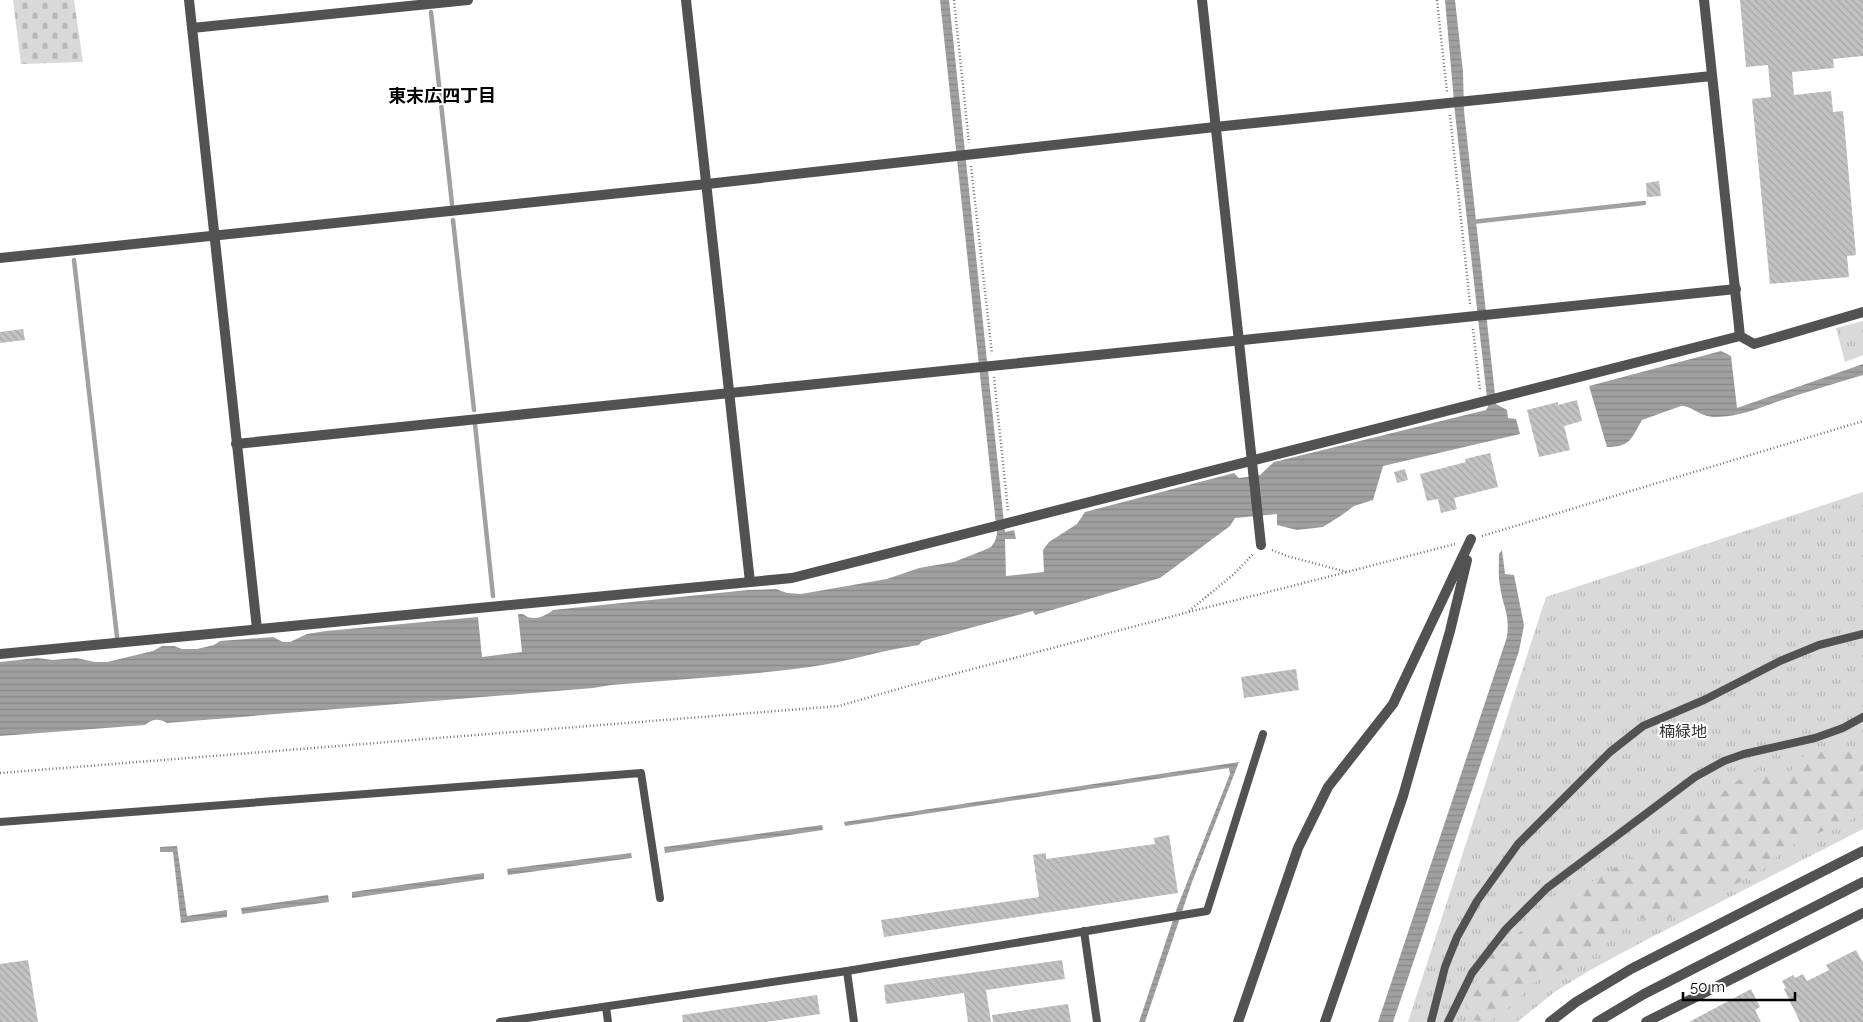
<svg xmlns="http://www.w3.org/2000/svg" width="1863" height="1022" font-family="Raleway,'Noto Sans JP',sans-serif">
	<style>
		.grass { fill: url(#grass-tufts) }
		.forest { fill: url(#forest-firs) }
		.cemetery { fill: url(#cemetery-stones) }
		.water { fill: url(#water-rules) }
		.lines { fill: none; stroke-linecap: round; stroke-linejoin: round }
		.stream { stroke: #a0a0a0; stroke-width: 4.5 }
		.building { fill: url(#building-back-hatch) }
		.path { stroke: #747474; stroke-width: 2.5; stroke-dasharray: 1 2.5; stroke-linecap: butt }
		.service { stroke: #525252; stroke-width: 8 }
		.minor { stroke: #525252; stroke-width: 10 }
		.tertiary { stroke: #525252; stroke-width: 10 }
		.labels { text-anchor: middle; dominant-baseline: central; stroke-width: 4; stroke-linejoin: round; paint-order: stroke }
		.park-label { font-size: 16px; fill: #303030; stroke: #fff }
		.neighbourhood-label { font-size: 18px; font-weight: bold; fill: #000; stroke: #fff }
	</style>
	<defs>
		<pattern id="grass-tufts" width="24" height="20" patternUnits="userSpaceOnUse" patternTransform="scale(1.25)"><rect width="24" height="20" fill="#d9d9d9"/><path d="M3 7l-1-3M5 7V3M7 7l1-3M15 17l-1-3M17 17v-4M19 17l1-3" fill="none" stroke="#b8b8b8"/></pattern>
		<pattern id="forest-firs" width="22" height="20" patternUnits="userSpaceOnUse" patternTransform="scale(1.25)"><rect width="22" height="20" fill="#d9d9d9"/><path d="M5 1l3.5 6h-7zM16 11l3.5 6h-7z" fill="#b8b8b8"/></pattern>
		<pattern id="cemetery-stones" width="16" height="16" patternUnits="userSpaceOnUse" patternTransform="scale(1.25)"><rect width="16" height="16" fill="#d9d9d9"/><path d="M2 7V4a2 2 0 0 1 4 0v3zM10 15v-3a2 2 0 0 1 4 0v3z" fill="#b8b8b8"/></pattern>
		<pattern id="water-rules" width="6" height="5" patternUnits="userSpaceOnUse" patternTransform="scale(1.25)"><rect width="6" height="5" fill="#a0a0a0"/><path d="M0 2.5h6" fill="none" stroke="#888"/></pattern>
		<pattern id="building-back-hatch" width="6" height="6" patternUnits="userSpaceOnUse" patternTransform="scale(1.25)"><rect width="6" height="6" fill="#c2c2c2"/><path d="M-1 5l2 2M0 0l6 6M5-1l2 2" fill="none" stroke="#a5a5a5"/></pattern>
	</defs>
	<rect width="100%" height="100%" fill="#fff"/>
	<g class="grass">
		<polygon points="1863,321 1863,355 1845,362 1836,328"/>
		<polygon points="1863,492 1863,829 1648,939 1592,969 1556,991 1517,1022 1408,1022 1546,597"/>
	</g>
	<path class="forest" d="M1863,748V815C1830,829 1787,841 1764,869L1693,907L1655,924L1625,911L1618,933L1595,954L1533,983L1512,1005L1490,1022L1471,1020L1465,1004L1490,953L1528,926L1555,912L1574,893L1634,856L1661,849L1710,803L1737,781L1757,769L1773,777L1789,773L1808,752H1835Z"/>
	<polygon class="cemetery" points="13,0 74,0 83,62 21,64"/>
	<g class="water">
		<path d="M940,0H949L1005,532L1014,530L1016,539H1005L1006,576L1044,572L1043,550L1049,542L1077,524L1085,512L1234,473L1239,478L1260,475L1274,462L1486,410L1488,407L1455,113L1445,0H1455L1463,72L1464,111L1496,404L1507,410L1508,418L1516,419L1520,434L1383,466L1373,500L1354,506L1342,515L1323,527L1297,530L1277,525V514L1235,518L1230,526L1160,578L1035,615L1033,611L922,641L919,645C882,650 847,662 810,667C744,676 678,679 611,685L593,688L167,723C159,718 152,719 145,725L0,736V662L37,658L53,660L76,658L95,662H107L153,651L162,646H174L182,649H197L214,645L220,641L273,637L283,642H290L307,634L326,631L478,617L482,657L522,652L518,614H523C532,622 544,617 553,610L748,590L776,589L787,593L801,594L887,579L919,568L954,562L982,551L991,547L995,541L997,534Z"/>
		<path d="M1721,351L1731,356L1737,408L1863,364V375C1835,383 1807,392 1779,401C1759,408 1738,417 1716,417C1699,417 1693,406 1681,406L1642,420C1631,439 1630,447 1607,447L1589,386Z"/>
		<path d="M1502,550L1505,574L1514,575L1524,625L1519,651L1393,1022H1378L1507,637C1510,612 1503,608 1500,586C1498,576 1499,564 1499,554Z"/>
		<polygon points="1239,762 1192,882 1145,1022 1139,1022 1177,908 1230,774 1229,768 845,826 844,822"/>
		<polygon points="822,825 823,830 665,853 664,847"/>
		<polygon points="177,846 187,916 227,910 227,917 181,923 173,852 160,852 160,847"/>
		<polygon points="631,853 632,858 508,875 507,869"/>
		<polygon points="484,873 484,879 352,898 352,892"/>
		<polygon points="328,895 329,902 242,914 241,908"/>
	</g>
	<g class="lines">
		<g class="stream">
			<polyline points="431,12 452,204"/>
			<polyline points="453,220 474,410"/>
			<polyline points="1472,222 1644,203"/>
			<polyline points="74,260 117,637"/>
			<polyline points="475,424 493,596"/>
		</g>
	</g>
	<g class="building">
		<polygon points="1740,0 1863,0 1863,56 1833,59 1834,68 1792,72 1794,95 1831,91 1833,112 1843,111 1856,255 1847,256 1849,277 1770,284 1752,99 1771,97 1768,65 1746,67"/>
		<polygon points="1659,181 1661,196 1647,197 1646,183"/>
		<polygon points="23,329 25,340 0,343 0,332"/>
		<polygon points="1577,400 1582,421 1564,426 1570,450 1539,457 1527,410 1558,402 1558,405"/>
		<polygon points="1490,453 1498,487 1454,498 1457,509 1441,513 1438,499 1427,501 1420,474 1466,462 1465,459"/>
		<polygon points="1405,469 1408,480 1397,483 1394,472"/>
		<polygon points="1296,669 1299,690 1244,698 1241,677"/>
		<polygon points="1169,835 1178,893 884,937 881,920 1039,897 1033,855 1046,853 1046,859 1155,844 1154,838"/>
		<polygon points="1856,950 1863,963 1863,1022 1800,1022 1784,989 1786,988 1782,981 1793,975 1795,978 1803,974 1807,981 1829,970 1826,965"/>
		<polygon points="28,960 38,1022 0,1022 0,964"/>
		<polygon points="1062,960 1065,979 986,990 991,1022 968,1022 964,993 886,1004 884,985"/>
		<polygon points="1751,989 1760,1007 1755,1010 1761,1022 1689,1022"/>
		<polygon points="817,995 820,1014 766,1022 683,1022 682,1015"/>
		<polygon points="1068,1004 1071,1022 993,1022 992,1015"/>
	</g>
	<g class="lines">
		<g class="path">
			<polyline points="954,0 969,143"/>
			<polyline points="1437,0 1447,92"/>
			<polyline points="1450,115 1470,304"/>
			<polyline points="971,166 992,354"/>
			<polyline points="1473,329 1480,391"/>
			<polyline points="994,377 1008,511"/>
			<polyline points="1482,536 1863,421"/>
			<polyline points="1272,550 1287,556 1347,572 1455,544"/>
			<polyline points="1189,611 1234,574 1254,553"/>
			<polyline points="0,773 839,706 912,685 1189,612 1347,572"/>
		</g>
		<g class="service">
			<polyline points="0,822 641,773 660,898"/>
			<polyline points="1084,931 1097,1022"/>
			<polyline points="847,971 854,1022"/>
			<polyline points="606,1007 608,1022"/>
			<polyline points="500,1022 847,971 1207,911 1263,734"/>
			<polyline points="1431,1022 1445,967 1457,937 1477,901 1518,844 1610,752 1643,726 1704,700 1780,661 1819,645 1863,634"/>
			<polyline points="1448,1022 1472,973 1506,929 1547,888 1695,777 1724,761 1744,754 1815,738 1843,728 1863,717"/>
		</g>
		<g class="minor">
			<polyline points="686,0 750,582"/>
			<polyline points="1202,0 1261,545"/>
			<polyline points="192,28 468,0"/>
			<polyline points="0,258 707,184 1215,127 1712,76"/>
			<polyline points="236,444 1736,289"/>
			<polyline points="0,654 792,578 1740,336"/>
			<polyline points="1238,1022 1298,848 1328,787 1393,704 1471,539"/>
			<polyline points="1325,1022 1403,796 1450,631 1467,560"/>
		</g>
		<g class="tertiary">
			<polyline points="189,0 257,629"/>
			<polyline points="1704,0 1740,336 1754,344 1863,312"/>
			<polyline points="1550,1022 1576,1002 1631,969 1863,851"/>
			<polyline points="1597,1022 1644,994 1863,882"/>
			<polyline points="1646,1022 1863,913"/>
		</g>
	</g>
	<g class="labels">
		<g class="park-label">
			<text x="1683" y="731">楠緑地</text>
		</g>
		<g class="neighbourhood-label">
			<text x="442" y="95">東末広四丁目</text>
		</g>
	</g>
	<path d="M1683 992v8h112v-8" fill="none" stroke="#000000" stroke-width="2.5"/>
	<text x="1690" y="992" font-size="15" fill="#000000" stroke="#ffffff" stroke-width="4" paint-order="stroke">50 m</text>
</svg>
